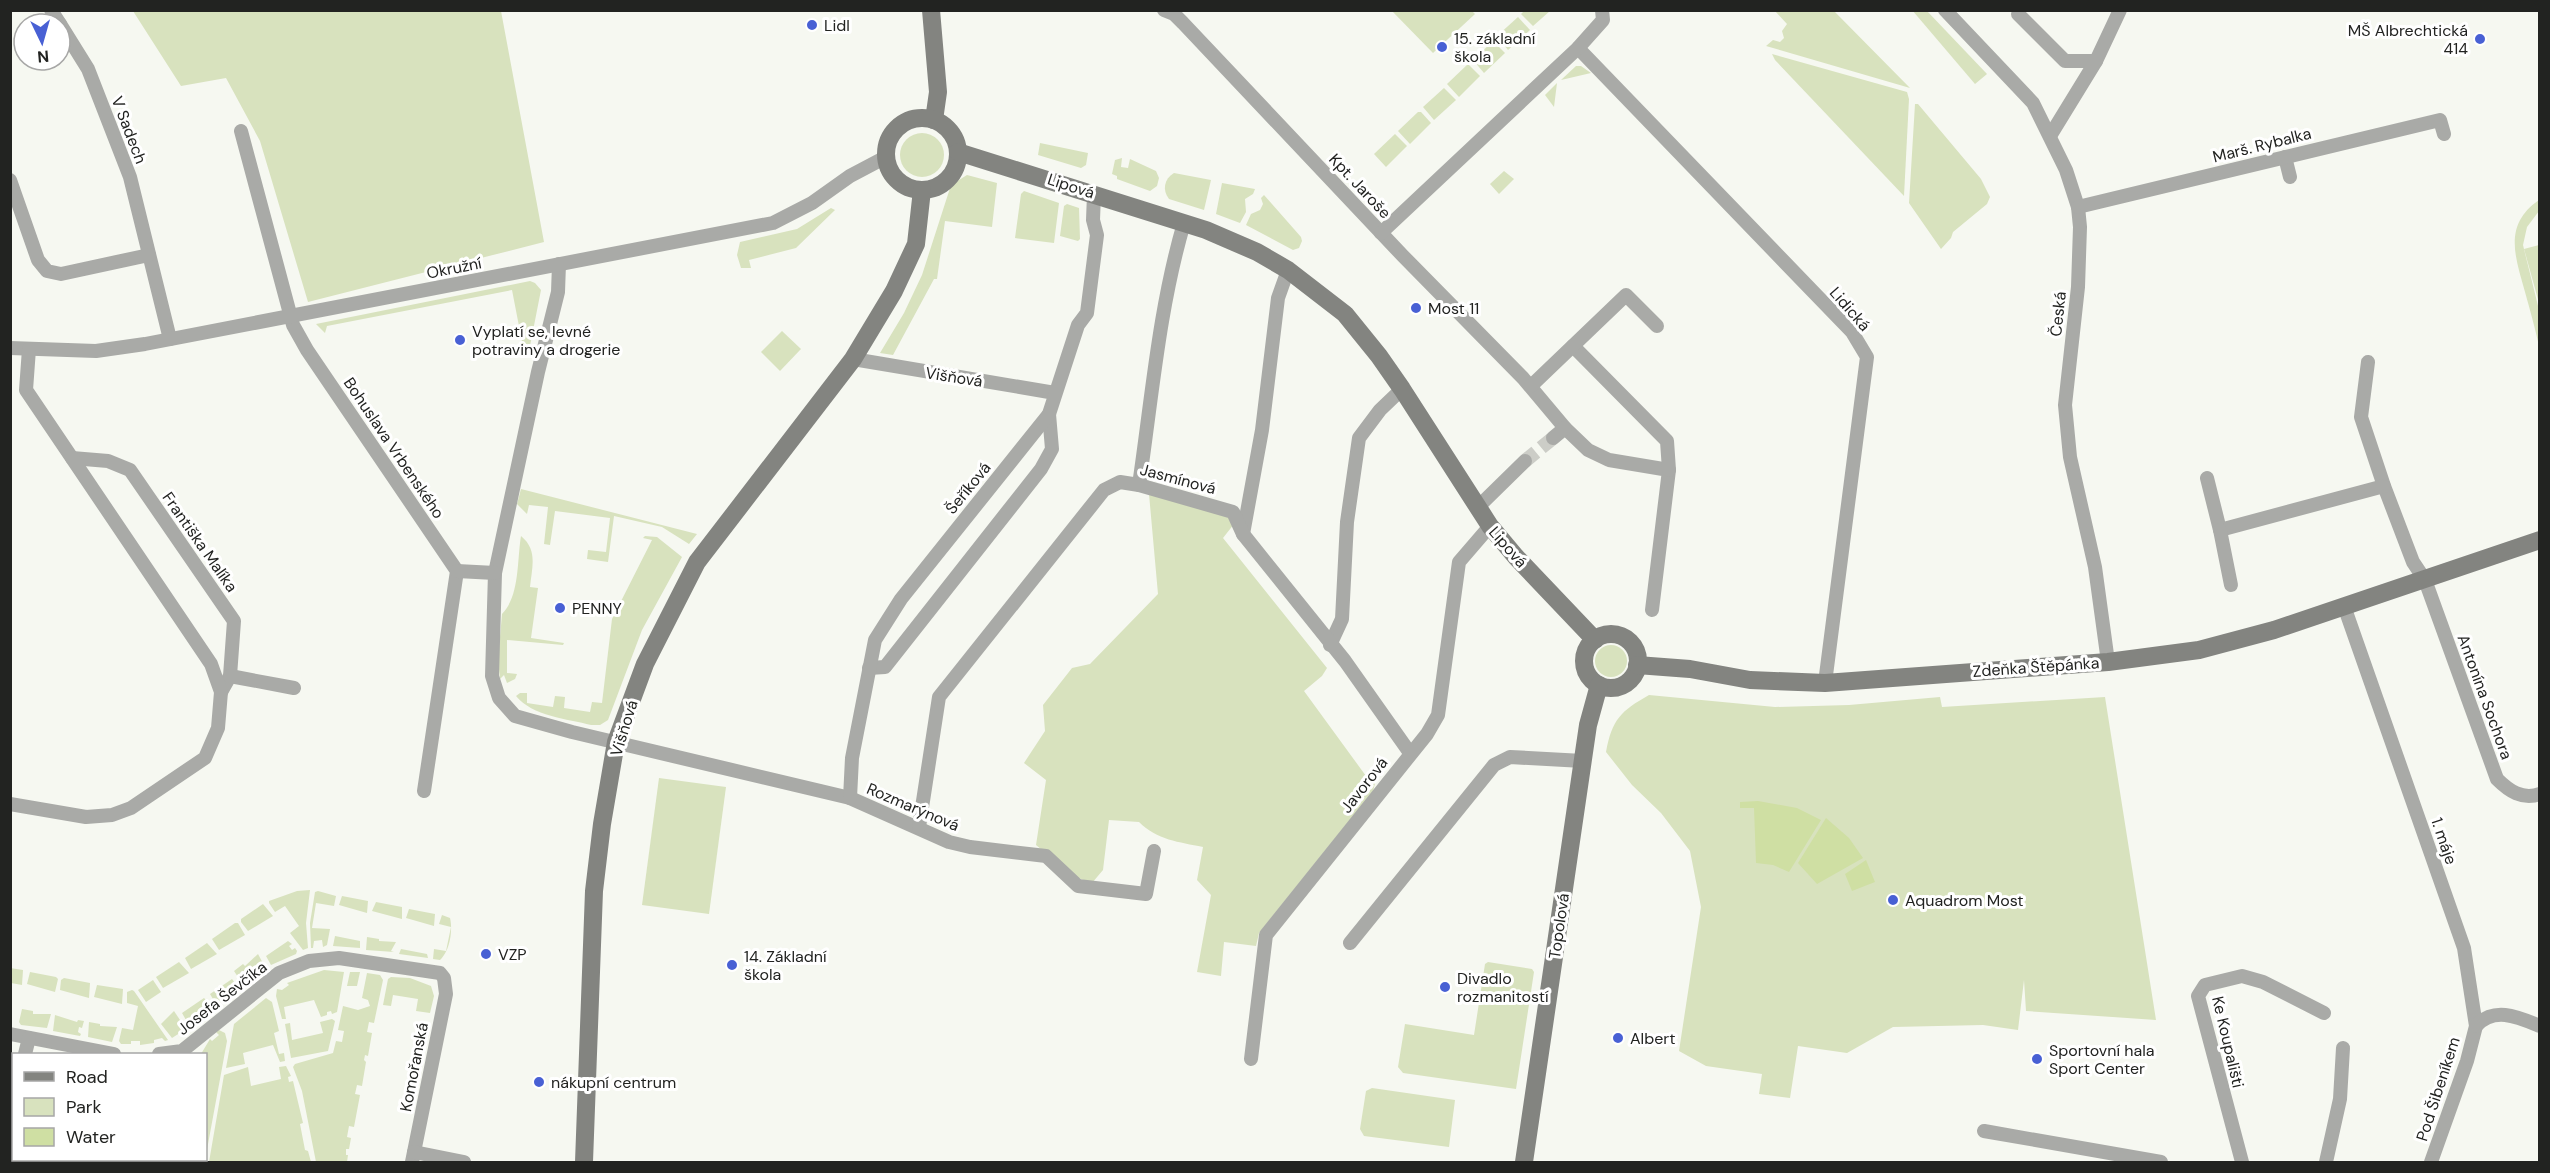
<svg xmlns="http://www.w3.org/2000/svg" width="2550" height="1173" font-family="'DM Sans',sans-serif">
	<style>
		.green { fill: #d8e2be }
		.water { fill: #cfdfa3 }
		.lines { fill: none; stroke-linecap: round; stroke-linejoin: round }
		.street-tunnel { stroke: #cccdc7; stroke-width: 14; stroke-dasharray: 14 7; stroke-linecap: butt }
		.street { stroke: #a9aaa7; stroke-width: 14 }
		.secondary { stroke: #838480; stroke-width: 18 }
		.poi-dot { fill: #4860d4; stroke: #fff; stroke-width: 2 }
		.labels { text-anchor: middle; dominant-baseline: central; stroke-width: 6; stroke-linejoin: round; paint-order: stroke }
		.poi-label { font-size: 16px; fill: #222321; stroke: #fff; text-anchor: start }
		.street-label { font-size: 16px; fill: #222321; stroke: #fff }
	</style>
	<rect width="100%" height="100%" fill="#f6f8f1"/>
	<g class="green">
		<polygon points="1912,10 1927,11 1987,74 1975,84"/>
		<polygon points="133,11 501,11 544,242 308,302 260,141 226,78 181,86"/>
		<polygon points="1472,11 1475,14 1433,53 1392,11"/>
		<polygon points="1524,11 1524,10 1550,11 1533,26 1521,14"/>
		<polygon points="1775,11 1834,11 1910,88 1766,46 1773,40 1780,42 1784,38 1782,31 1787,24"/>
		<polygon points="1518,17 1530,30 1508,50 1497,36"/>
		<polygon points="1493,41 1505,53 1484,73 1473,60"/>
		<polygon points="1772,54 1907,92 1909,99 1904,196 1775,60"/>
		<polygon points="1468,64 1480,76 1459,97 1447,84"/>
		<polygon points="1576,66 1581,66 1591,73 1561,80"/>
		<polygon points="1557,83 1554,107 1545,95"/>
		<polygon points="1444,88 1456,100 1434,120 1423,107"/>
		<polygon points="1915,104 1918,104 1981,179 1990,197 1987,204 1953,232 1951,238 1941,249 1909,203"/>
		<polygon points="1418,112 1421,112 1431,123 1410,144 1398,131"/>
		<circle cx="922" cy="155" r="22"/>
		<polygon points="1395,134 1407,146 1386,167 1374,154"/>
		<polygon points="1040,143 1088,153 1086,165 1081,168 1038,155"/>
		<polygon points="1122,158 1121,167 1128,168 1130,159 1156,171 1159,178 1157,186 1150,191 1117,179 1117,176 1112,174 1115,160"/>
		<polygon points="1504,171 1514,179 1499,194 1490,184"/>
		<path d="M1174,173L1211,180L1204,210L1169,199C1162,190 1164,179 1174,173Z"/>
		<polygon points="967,175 997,183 992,227 945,221 937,279 934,279 893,355 880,353 904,313 922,275 951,185"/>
		<polygon points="1222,183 1255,189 1253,194 1245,199 1246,212 1240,223 1216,214"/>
		<polygon points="1024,191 1059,203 1054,243 1015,238 1021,194"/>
		<polygon points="1264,195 1301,237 1302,241 1299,248 1293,250 1246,225 1251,214 1260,210 1263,204 1261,198"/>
		<path d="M2539,200V211L2527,227L2523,245L2539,310V346C2535,328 2530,310 2525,292C2515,256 2503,225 2539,200Z"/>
		<polygon points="1067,204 1079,208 1080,239 1078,241 1060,236 1064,206"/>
		<polygon points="831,208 835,210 796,248 749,260 751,268 741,268 737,255 740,242 797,229"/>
		<polygon points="2539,245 2540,245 2539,303 2524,249"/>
		<polygon points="530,281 535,283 541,290 529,351 524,352 512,290 327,326 325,333 316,324"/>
		<polygon points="782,331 801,349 780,371 761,352"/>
		<polygon points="521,489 697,534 689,544 662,527 614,516 608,562 587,559 588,550 606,552 610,518 555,511 550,545 544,544 548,507 529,505 527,514 517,504"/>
		<path d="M1149,494L1227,514L1234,524L1223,538L1327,668L1322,676L1304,691L1366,776L1374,771L1376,780L1373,791L1259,933L1256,946L1224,942L1221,976L1197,972L1211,895L1197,880L1203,847C1179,842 1157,840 1139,822L1109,820L1103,870L1092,883L1073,876L1036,845L1046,780L1024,763L1045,731L1043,705L1072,668L1090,664L1158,594Z"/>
		<path d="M521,536C538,550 532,567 530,587L538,588L531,638L564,643L563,645L507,640V673L517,674L515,679L507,683L504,675L500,679L498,660L502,614C520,596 517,559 521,536Z"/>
		<path d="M645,536L657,537L682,557L642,630L608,720L600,725H591C568,719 532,716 516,696L520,693H527V703L553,707L555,696L565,697L564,708L590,712L592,702L602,703L612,619L652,540L643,538Z"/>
		<circle cx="1611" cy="661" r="16"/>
		<path d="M1649,695L1775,707L1849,705L1940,697L1942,707L2105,697L2156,1020L2026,1011L2024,980L2018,1030L1983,1025L1893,1027L1847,1053L1798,1046L1790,1098L1759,1094L1762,1074L1706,1066L1679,1051L1701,907L1690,851L1661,813L1632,785L1606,752C1612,719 1621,711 1649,695Z"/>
		<polygon points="659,778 726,787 709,914 642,905"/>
		<polygon points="310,890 306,923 308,948 303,950 290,933 299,926 285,906 275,912 269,903 269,901 297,891"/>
		<polygon points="318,891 336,896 334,906 316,903 312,928 330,929 327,945 323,947 322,940 314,941 313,948 311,948 310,923 315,892"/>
		<polygon points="342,896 368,901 367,913 339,905"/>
		<polygon points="376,902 402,907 402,919 372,911"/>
		<polygon points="263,904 273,916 248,931 241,922 241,919"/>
		<polygon points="409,909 435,914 434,926 406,918"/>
		<path d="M442,915L450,918C453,930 450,951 440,960L433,959L434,949L446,951L451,927L439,924Z"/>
		<polygon points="235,923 238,923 245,935 219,950 212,939"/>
		<polygon points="335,936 360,941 360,948 333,946"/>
		<polygon points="367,937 379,939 379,941 396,942 391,951 394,952 366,950"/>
		<polygon points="288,941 292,944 289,946 292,950 295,948 297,951 296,954 271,965 266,956"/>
		<polygon points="207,943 217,954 191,969 185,958"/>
		<polygon points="401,949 427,954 428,958 399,954"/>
		<polygon points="258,954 266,969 244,986 234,971 243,964 245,966"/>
		<polygon points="179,962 189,973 163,988 156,977"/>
		<polygon points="1488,962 1532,969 1534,972 1516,1089 1403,1073 1398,1067 1405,1024 1474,1035 1485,964"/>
		<polygon points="10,968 23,970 22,985 11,983"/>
		<polygon points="324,970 344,972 337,1012 332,1014 331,1011 327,1012 327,1015 321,1017 314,1000 284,1007 286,1019 282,1019 276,996 277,989 282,990 289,985 287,983"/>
		<polygon points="30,972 56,977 58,979 55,992 27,984"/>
		<polygon points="350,972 360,972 357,986 347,986"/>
		<polygon points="367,973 380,975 383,980 374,1023 369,1022 367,1032 372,1033 368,1056 365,1055 364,1060 366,1062 362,1086 357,1085 355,1094 360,1095 354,1127 349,1126 347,1137 351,1138 349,1149 346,1149 346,1155 348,1155 347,1162 316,1162 302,1091 293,1067 295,1064 333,1053 336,1041 342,1042 344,1031 338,1030 343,1006 358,1010 370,1006 368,1000 362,998"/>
		<polygon points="391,977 410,978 431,986 434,996 430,1013 416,1011 418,999 393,995 391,1006 383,1005 388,979"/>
		<polygon points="64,978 90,983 89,998 60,990 61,980"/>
		<polygon points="232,979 240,990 217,1006 210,994"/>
		<polygon points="153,980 161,992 146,1002 138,990"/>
		<polygon points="97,985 123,989 122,1004 94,997"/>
		<polygon points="132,990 134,991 168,1040 165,1041 162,1038 154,1040 154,1043 140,1045 140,1041 131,1041 131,1044 121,1044 119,1041 122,1028 133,1030 138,1006 127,1003 127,992"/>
		<polygon points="204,998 209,1003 207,1005 210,1009 213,1008 213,1011 190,1027 182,1013"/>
		<polygon points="266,998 272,1002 279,1031 274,1033 279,1054 284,1053 285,1061 280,1062 273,1045 243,1053 245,1064 226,1068 234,1024"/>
		<polygon points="22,1009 33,1011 33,1014 51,1014 47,1028 21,1025 19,1022"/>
		<polygon points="174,1011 186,1029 172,1038 161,1024"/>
		<polygon points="55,1015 77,1022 78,1020 84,1021 82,1028 79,1027 78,1032 81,1034 80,1036 53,1031"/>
		<polygon points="332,1019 335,1021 328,1051 291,1058 285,1024 290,1023 292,1040 323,1033 320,1022"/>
		<polygon points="89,1022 100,1024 100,1026 117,1027 112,1042 88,1037"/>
		<polygon points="219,1030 225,1033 227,1041 206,1155 206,1054 201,1054 210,1039 212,1041 219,1035 216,1032"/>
		<polygon points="286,1066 291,1076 288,1077 289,1082 293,1081 303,1123 300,1124 305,1150 308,1151 311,1162 209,1162 224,1075 248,1067 251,1086 281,1079 279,1067"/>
		<polygon points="1372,1088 1455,1100 1449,1147 1364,1136 1360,1129 1366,1091"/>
		<polygon points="67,1160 120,1160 119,1162 67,1162"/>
	</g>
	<g class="water">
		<polygon points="1758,801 1797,808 1821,820 1789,872 1773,865 1756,863 1754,808 1740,808 1740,802"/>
		<polygon points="1826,818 1849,838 1863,858 1817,884 1798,863"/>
		<polygon points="1866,860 1875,882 1852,891 1845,874"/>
	</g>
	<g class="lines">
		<polyline class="street-tunnel" points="1525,461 1553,438"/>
		<g class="street">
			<polyline points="51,10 60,24"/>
			<polyline points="1164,10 1174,14 1183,23 1403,256 1523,378 1565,428 1588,450 1609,460 1669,470 1652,610"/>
			<polyline points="1945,10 2033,103 2066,170 2078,207 2080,227 2078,287 2065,405 2070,457 2095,567 2108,662"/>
			<polyline points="2018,14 2065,61 2096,61"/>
			<polyline points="60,24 88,69 130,177 170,339"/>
			<polyline points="1578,48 1852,332 1867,357 1825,683"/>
			<polyline points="241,131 293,325 307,350 457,571 424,791"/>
			<polyline points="2050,136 2096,61 2120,10"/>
			<polyline points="2285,157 2290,177"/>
			<polyline points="10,180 38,260 47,271 61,274 149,255"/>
			<polyline points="2078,207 2440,120 2444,134"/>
			<polyline points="1381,233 1578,48 1603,20 1602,10"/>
			<polyline points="559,264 558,292 538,372 495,573 492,676 499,698 515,716 572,732 850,798 949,842 970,847 1046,856 1078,886 1146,894 1154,851"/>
			<polyline points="1573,346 1667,441 1669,470"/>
			<polyline points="10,348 96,351 145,344 773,223 812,203 850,176 886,157"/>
			<polyline points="853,359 1055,393"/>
			<path d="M2368,362L2361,417L2384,486L2413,562L2425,580L2497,779C2509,791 2522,800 2540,794"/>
			<polyline points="1531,386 1626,295 1657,326"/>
			<polyline points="1553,438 1565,428"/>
			<polyline points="72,458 108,461 130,470 234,621 230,676 221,692"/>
			<polyline points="2207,478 2220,530 2384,486"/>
			<path d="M1139,485C1152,397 1159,308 1184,223"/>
			<polyline points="1477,508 1525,461"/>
			<polyline points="2220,530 2231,585"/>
			<polyline points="1243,534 1262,430 1278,298 1288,270"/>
			<polyline points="457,571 495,573"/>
			<polyline points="2344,606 2464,948 2476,1026 2467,1061 2431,1162"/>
			<polyline points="1330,645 1342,619 1347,522 1359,438 1380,410 1402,389"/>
			<polyline points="869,668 885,667 1041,469 1052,449 1049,414"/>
			<polyline points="230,676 294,688"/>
			<polyline points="850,798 852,758 875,640 901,599 1049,414 1078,325 1087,313 1097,235 1093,220 1094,194"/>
			<polyline points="10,804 86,817 112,815 131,808 205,758 218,728 221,692 211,664 26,390 29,349"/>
			<polyline points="919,827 939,697 1104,490 1120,482 1139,485 1233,512 1243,534 1345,661 1410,753"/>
			<polyline points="1350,943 1494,765 1510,757 1583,761"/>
			<path d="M2476,1026C2494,1006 2518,1017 2540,1026"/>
			<polyline points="10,1034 114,1054"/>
			<polyline points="25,1054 29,1038"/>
			<polyline points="159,1054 182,1051 279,973 309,961 339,958 440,973 444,978 446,994 412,1162"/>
			<polyline points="1251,1059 1266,935 1427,734 1438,715 1459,562 1490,526"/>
			<polyline points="10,1068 14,1068"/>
			<polyline points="10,1119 14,1104"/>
			<polyline points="1984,1131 2161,1162"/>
			<polyline points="414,1152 464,1162"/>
			<polyline points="182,1162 182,1160"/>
			<polyline points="2242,1162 2198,996 2205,985 2242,976 2263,982 2324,1013"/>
			<polyline points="2326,1162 2340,1099 2343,1048"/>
		</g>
		<g class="secondary">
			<polyline points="931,10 938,92 934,120"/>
			<circle cx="922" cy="154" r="36"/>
			<polyline points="958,152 1206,230 1257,252 1288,270 1345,314 1379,356 1402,389 1490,526 1516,557 1595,640"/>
			<circle cx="1611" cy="661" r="27"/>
			<polyline points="1637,665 1690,669 1750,680 1825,683 2108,662 2199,650 2274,630 2540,540"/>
			<polyline points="584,1162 594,891 602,824 616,742 645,664 697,562 853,359 894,291 916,244 922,190"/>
			<polyline points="1524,1162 1588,725 1599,685"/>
		</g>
	</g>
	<g class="poi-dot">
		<circle cx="812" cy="25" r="6"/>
		<circle cx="2480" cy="39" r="6"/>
		<circle cx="1442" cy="47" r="6"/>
		<circle cx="1416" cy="308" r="6"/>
		<circle cx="460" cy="340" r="6"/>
		<circle cx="560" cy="608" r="6"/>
		<circle cx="1893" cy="900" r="6"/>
		<circle cx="486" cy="954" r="6"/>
		<circle cx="732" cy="965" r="6"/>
		<circle cx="1445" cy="987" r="6"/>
		<circle cx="1618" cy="1038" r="6"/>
		<circle cx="2037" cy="1059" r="6"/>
		<circle cx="539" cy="1082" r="6"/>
	</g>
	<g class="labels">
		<g class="poi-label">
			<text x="824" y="25">Lidl</text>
			<text x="2468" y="30" text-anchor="end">MŠ Albrechtická<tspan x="2468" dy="18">414</tspan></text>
			<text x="1454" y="38">15. základní<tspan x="1454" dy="18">škola</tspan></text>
			<text x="1428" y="308">Most 11</text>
			<text x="472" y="331">Vyplatí se, levné<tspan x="472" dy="18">potraviny a drogerie</tspan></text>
			<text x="572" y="608">PENNY</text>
			<text x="1905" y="900">Aquadrom Most</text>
			<text x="498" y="954">VZP</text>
			<text x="744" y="956">14. Základní<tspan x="744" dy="18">škola</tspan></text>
			<text x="1457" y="978">Divadlo<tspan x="1457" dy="18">rozmanitostí</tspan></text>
			<text x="1630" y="1038">Albert</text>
			<text x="2049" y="1050">Sportovní hala<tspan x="2049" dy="18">Sport Center</tspan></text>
			<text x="551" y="1082">nákupní centrum</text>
		</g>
		<g class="street-label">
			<text transform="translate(129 130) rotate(69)">V Sadech</text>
			<text transform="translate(2262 145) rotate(-14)">Marš. Rybalka</text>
			<text transform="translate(1071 186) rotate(18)">Lipová</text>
			<text transform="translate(1360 186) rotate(47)">Kpt. Jaroše</text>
			<text transform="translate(454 268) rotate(-11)">Okružní</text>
			<text transform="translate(1850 309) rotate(49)">Lidická</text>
			<text transform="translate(2058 314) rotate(-84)">Česká</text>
			<text transform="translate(954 377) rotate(9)">Višňová</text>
			<text transform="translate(394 448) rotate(56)">Bohuslava Vrbenského</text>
			<text transform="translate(1178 479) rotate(15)">Jasmínová</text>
			<text transform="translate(968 488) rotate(-51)">Šeříková</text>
			<text transform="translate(200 542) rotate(55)">Františka Malíka</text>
			<text transform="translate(1508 547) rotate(49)">Lipová</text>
			<text transform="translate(2036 667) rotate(-4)">Zdeňka Štěpánka</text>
			<text transform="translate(2485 697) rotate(70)">Antonína Sochora</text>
			<text transform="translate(624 728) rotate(-73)">Višňová</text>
			<text transform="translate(1364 785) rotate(-52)">Javorová</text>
			<text transform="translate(913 807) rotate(23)">Rozmarýnová</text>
			<text transform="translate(2444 841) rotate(71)">1. máje</text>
			<text transform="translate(1559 926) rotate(-82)">Topolová</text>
			<text transform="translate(222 998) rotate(-38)">Josefa Ševčíka</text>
			<text transform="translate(2228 1042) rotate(77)">Ke Koupališti</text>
			<text transform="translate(414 1067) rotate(-79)">Komořanská</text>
			<text transform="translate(2438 1089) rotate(-72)">Pod Šibeníkem</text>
		</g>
	</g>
	<rect width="2550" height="1173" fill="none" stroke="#222321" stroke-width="24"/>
	<rect x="12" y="1053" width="195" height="108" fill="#ffffff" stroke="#a7a7a6" stroke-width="1.5"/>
	<rect x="24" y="1072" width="30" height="9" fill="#838480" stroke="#a7a7a6" stroke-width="1.5"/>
	<text x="66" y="1083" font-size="18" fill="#222321">Road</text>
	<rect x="24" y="1098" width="30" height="18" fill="#d8e2be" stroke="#a7a7a6" stroke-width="1.5"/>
	<text x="66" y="1113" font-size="18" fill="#222321">Park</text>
	<rect x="24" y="1128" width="30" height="18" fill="#cfdfa3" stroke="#a7a7a6" stroke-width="1.5"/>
	<text x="66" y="1143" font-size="18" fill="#222321">Water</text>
	<g transform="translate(42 42) rotate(175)"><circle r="28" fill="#ffffff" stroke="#a7a7a6" stroke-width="1.5"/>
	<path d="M0-4.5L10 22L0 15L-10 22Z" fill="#4860d4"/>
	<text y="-9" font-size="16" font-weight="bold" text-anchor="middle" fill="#222321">N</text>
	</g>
</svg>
